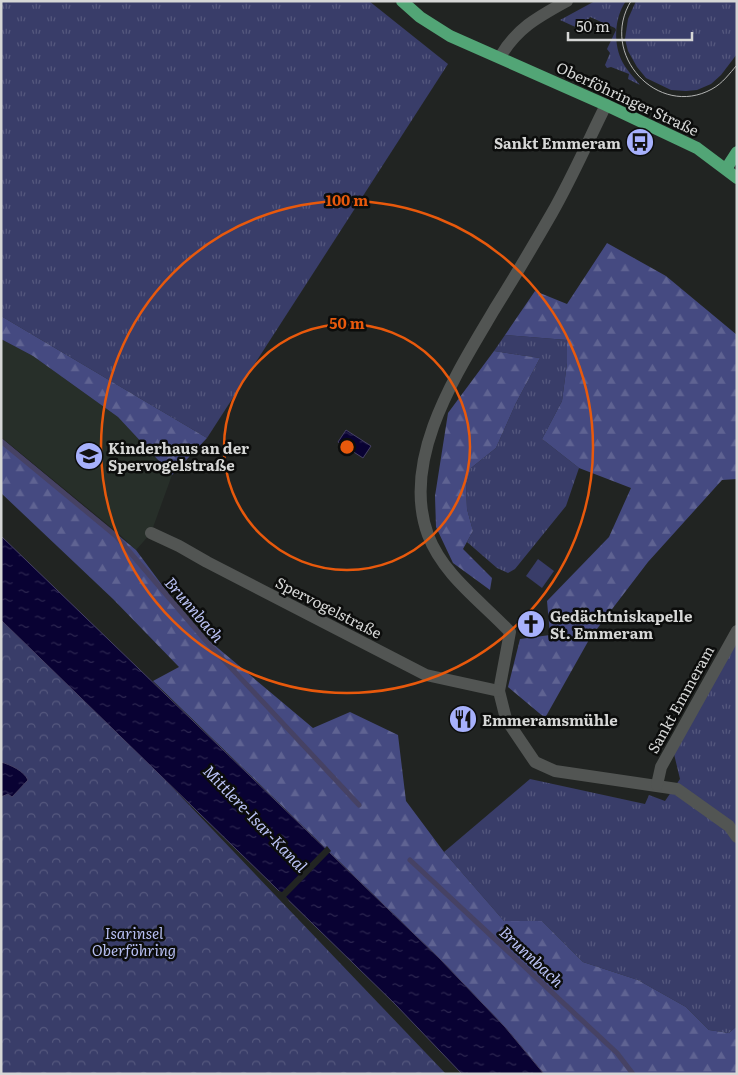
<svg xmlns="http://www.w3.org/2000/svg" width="738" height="1075" font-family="Literata,serif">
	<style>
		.built { fill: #272f29 }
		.grass { fill: url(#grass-tufts) }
		.forest { fill: url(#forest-firs) }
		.park { fill: url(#park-crowns) }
		.pitch { fill: #393d69 }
		.water { fill: url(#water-ripples); stroke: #464264 }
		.pier { fill: #212422 }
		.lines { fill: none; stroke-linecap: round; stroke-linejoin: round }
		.stream { stroke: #464264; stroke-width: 5 }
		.minor { stroke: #525553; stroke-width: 12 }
		.major { stroke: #52a576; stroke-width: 12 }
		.tram { stroke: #b3b4b3; stroke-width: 1 }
		.ring { fill: none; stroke: #e8590c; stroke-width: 2.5 }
		.labels { text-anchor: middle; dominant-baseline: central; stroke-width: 5; stroke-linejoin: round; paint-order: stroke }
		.street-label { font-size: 15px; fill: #d6d7d6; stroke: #0c0d0c }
		.poi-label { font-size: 15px; font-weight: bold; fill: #d6d7d6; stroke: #0c0d0c; text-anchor: start }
		.park-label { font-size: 15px; font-style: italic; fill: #b7bff2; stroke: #0c0d0c }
		.water-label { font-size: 16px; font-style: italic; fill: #bbc3f6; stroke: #0c0d0c }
		.centre { fill: #e8590c; stroke: #0c0d0c; stroke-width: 2.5 }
		.ring-label { font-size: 15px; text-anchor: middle; font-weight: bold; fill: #e8590c; stroke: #0c0d0c; stroke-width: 5; stroke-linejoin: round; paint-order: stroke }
	</style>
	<defs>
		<pattern id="grass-tufts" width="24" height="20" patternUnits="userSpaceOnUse" patternTransform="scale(1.25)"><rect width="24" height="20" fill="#393d69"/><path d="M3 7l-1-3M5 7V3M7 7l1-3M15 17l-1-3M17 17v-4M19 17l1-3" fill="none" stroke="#55587e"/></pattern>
		<pattern id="forest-firs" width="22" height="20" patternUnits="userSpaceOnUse" patternTransform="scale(1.25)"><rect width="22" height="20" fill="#454a81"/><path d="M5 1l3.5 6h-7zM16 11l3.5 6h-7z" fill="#5f6392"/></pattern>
		<pattern id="park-crowns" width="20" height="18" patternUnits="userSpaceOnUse" patternTransform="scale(1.25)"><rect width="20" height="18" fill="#393d69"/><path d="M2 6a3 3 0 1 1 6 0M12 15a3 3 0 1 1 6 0" fill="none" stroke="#55587e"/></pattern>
		<pattern id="water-ripples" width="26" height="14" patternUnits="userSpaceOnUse" patternTransform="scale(1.25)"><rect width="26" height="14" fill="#090233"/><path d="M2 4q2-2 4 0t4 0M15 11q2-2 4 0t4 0" fill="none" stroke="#2c2650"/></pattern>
	</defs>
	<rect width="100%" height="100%" fill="#212422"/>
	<polygon class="built" points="1,339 33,356 118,417 172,475 151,533 136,550 118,533 1,437"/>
	<g class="grass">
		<polygon points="1,1 369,1 448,64 207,438 1,316"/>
		<path d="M595,1H626C614,18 613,45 623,63C627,70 634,78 640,85L628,79L629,74L611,67L607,68L605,65L610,53L607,49L616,30L615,28L590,17L582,30L560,20Z"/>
		<polygon points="636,1 737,1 737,54 721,75 711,84 697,90 686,91 671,90 646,78 637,67 628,51 625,39 628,19"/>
		<polygon points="505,335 567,340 567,363 562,401 542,439 579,468 566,506 515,569 508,573 497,568 467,542 473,531 467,509 466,485 471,468 496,448 516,403 540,358 494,351"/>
		<polygon points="737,641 737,1026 729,1033 709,1030 686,1007 638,980 583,962 542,921 504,921 444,852 530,779 645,804 649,795 665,801 680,779 674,754"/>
	</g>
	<g class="forest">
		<polygon points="607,243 666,276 737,335 737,479 722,480 648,562 590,638 545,718 508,687 520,639 550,635 547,601 609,537 631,488 579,468 542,439 562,401 567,363 567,340 505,335 535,291 567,304"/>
		<polygon points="1,316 207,438 172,475 118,417 33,356 1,339"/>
		<polygon points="494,351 540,358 516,403 496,448 471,468 466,485 467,509 473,531 463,549 492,578 490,590 453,563 436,527 435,496 448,413"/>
		<polygon points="1,438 136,550 194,628 313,728 350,712 398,735 406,801 444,852 504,921 542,921 583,962 638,980 686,1007 709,1030 729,1033 737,1026 737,1074 544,1074 505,1027 440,959 153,681 179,667 113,599 1,493"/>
	</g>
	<polygon class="park" points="1,615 62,672 446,1074 1,1074"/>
	<polygon class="pitch" points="538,559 554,571 542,588 526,576"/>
	<g class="water">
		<polygon points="346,430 371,446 363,458 338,442"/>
		<polygon points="1,536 440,959 505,1027 544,1074 462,1074 395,1004 1,620"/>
		<path d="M1,762C11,765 24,771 28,780L12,797L8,794L1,797Z"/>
	</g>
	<polygon class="pier" points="327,846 331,851 286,897 289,900 287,902 277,893 279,891 282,892"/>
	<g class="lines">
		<g class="stream">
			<polyline points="1,441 116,536 206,641 359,805"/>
			<polyline points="410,860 617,1053 633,1074"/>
		</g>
		<g class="minor">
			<path d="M500,57C517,28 538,17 567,1"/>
			<path d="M606,105C588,141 572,178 552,213C533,246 514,278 494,310C457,373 400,459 428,535C443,575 482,602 510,632L499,691L506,719L535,762L555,771L677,789L729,826L737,837"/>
			<polyline points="151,533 179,546 207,562 426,675 499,691"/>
			<polyline points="657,785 661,767 737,631"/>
		</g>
		<g class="major">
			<polyline points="402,1 420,17 450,36 606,105 697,148 737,178"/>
			<polyline points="726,169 737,152"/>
		</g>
		<path class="tram" d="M631,1C598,54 658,119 712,89C723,83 729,74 737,65"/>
	</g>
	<g class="ring">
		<circle cx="347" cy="447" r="123"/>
		<circle cx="347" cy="447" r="246"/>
	</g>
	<defs>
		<symbol id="bus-disc" viewBox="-11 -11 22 22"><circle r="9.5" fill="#a7b1fc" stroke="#0c0d0c"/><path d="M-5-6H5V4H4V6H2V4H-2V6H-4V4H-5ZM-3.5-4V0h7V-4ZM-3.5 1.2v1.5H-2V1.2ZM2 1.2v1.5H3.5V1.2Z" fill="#111"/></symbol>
		<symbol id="school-disc" viewBox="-11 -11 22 22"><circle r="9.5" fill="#a7b1fc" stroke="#0c0d0c"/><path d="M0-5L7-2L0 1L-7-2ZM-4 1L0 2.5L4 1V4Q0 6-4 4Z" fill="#111"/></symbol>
		<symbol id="church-disc" viewBox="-11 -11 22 22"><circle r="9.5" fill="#a7b1fc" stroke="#0c0d0c"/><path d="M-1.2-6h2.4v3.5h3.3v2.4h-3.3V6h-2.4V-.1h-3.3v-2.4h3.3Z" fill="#111"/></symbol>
		<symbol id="restaurant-disc" viewBox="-11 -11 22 22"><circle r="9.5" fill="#a7b1fc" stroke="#0c0d0c"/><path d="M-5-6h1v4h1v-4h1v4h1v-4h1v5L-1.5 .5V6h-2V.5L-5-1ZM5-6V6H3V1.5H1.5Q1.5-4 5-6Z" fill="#111"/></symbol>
	</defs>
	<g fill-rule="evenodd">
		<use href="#bus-disc" x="624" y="126" width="32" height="32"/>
		<use href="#school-disc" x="73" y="440" width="32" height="32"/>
		<use href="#church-disc" x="515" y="608" width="32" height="32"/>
		<use href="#restaurant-disc" x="447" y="703" width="32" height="32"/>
	</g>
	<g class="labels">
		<g class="street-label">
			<text transform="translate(628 98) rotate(25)">Oberföhringer Straße</text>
			<text transform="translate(329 607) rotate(27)">Spervogelstraße</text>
			<text transform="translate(680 699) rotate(-61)">Sankt Emmeram</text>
		</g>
		<g class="poi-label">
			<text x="621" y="142" text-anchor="end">Sankt Emmeram</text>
			<text x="108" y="447">Kinderhaus an der<tspan x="108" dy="17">Spervogelstraße</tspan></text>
			<text x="550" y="615">Gedächtniskapelle<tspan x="550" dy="17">St. Emmeram</tspan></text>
			<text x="482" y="719">Emmeramsmühle</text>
		</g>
		<g class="park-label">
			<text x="134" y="932">Isarinsel<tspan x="134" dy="17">Oberföhring</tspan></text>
		</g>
		<g class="water-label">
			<text transform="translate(195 609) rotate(49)">Brunnbach</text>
			<text transform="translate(256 818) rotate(46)">Mittlere-Isar-Kanal</text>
			<text transform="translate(532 956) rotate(43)">Brunnbach</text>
		</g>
	</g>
	<circle cx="347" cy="447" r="8" class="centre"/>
	<g class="ring-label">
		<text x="347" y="206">100 m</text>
		<text x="347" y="329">50 m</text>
	</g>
	<rect width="738" height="1075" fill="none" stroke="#d6d7d6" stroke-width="5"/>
	<path d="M568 32v8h124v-8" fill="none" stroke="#d6d7d6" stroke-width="2.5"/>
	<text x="576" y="32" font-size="15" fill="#d6d7d6" stroke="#0c0d0c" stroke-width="4" paint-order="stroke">50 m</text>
</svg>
